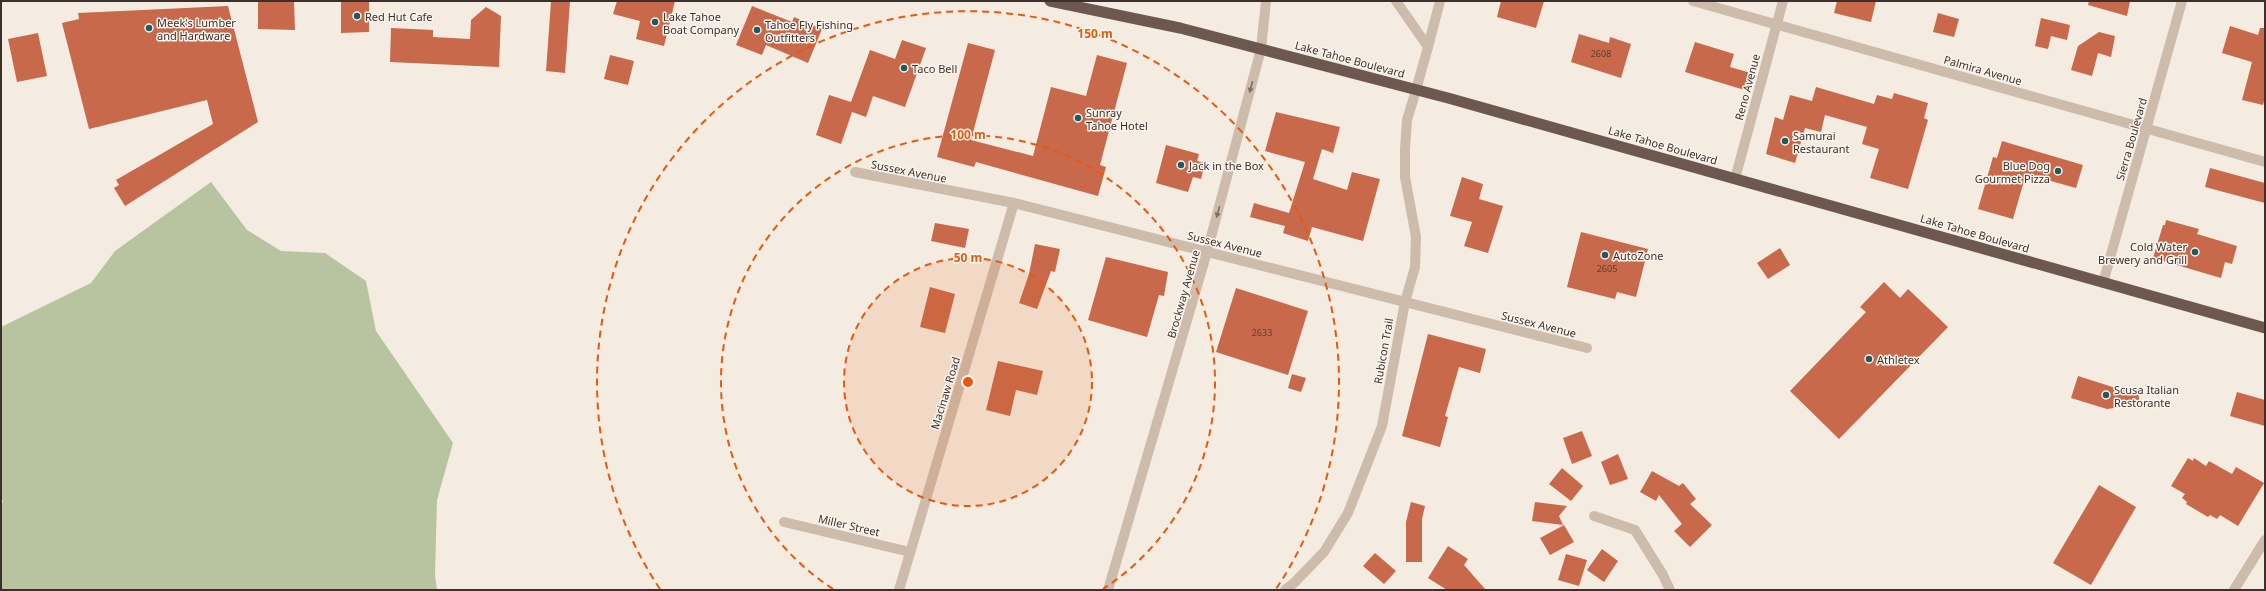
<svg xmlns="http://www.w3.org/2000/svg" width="2266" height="591" font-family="'Noto Sans',sans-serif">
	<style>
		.green { fill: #b8c4a0 }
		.building { fill: #c8694b }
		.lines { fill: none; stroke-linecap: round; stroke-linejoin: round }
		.minor { stroke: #cdbbac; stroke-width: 10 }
		.tertiary { stroke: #cdbbac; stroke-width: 10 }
		.trunk { stroke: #6c584f; stroke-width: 11 }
		.oneway { fill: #7d6f65 }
		.ring { fill: none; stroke: #e8590c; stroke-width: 2; stroke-dasharray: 7 5 }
		.poi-dot { fill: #1f5a5e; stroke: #fbf5ee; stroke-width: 1.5 }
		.labels { text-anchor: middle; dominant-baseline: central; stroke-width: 3; stroke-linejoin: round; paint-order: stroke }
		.number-label { font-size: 9px; fill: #5e3e33 }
		.poi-label { font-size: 11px; fill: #3b302b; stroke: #fbf5ee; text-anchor: start }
		.street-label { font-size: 11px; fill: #3b302b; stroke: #fbf5ee }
		.centre { fill: #e8590c; stroke: #fbf5ee; stroke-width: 2 }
		.ring-label { font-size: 12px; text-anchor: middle; font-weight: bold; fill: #e8590c; stroke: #fbf5ee; stroke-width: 3; stroke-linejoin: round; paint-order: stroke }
	</style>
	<rect width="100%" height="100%" fill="#f4ebe1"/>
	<polygon class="green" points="211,182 247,230 281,251 325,253 366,281 376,331 453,443 437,500 435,575 437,590 1,590 1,509 3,500 1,500 1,327 91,283 115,251"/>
	<g class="building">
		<polygon points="258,1 294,1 295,30 258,29"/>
		<polygon points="369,1 369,32 341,33 341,2"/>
		<polygon points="551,1 570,1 565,73 546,71"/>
		<polygon points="617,1 675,1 664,46 636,39 640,21 613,14"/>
		<polygon points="1501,1 1544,1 1536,28 1497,17"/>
		<polygon points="1837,1 1876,1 1871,22 1834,13"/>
		<polygon points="2089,1 2130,1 2127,16 2088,5"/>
		<polygon points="228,6 258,122 125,206 114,188 119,185 116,180 213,124 207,100 89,129 62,23 79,19 78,13"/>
		<polygon points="752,6 792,22 794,17 822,29 808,63 766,45 762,55 736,45"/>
		<polygon points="486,7 501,16 499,67 390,62 391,28 433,30 433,37 470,39 471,20"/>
		<polygon points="1938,13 1959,19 1954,37 1933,32"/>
		<polygon points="2041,18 2070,25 2067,40 2051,36 2048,49 2035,46"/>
		<polygon points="2230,26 2258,35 2260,28 2265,28 2265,98 2263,105 2242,100 2252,62 2222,53"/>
		<polygon points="2099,32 2115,36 2111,57 2098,53 2092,76 2071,70 2078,46"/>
		<polygon points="38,33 47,76 17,82 8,39"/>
		<polygon points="1579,34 1609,43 1610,37 1631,44 1621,78 1571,62"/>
		<polygon points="902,40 926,48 905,107 873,96 866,117 852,112 841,144 816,135 829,95 851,102 870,50 895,59"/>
		<polygon points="1695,42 1734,54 1730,67 1754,74 1748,91 1685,72"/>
		<polygon points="968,43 995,50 971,140 1033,156 1051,87 1086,96 1097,55 1127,63 1100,165 1106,167 1098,196 976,162 974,167 937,157"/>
		<polygon points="610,55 634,61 628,85 604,79"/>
		<polygon points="1816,87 1874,104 1877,95 1892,99 1894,93 1928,103 1924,118 1928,120 1908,189 1870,178 1879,149 1862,144 1867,127 1825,115 1821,132 1805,128 1795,163 1766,154 1775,117 1783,120 1790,95 1812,101"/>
		<polygon points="1276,112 1340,127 1333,153 1322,149 1313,179 1347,190 1352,172 1380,179 1363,241 1312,227 1308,241 1283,233 1285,226 1250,217 1254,203 1289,213 1305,162 1265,151"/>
		<polygon points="2002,141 2083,165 2076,188 2026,174 2013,219 1978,209 1993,157 1997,158"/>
		<polygon points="1166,145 1199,154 1197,161 1205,163 1201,179 1193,177 1188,192 1156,183"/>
		<polygon points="2210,168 2265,183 2265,203 2205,187"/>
		<polygon points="1462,177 1483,184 1479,199 1503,206 1488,253 1464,246 1472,222 1450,216"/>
		<polygon points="2166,220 2199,229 2197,234 2237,246 2232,264 2225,262 2221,278 2153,258 2163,225 2165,225"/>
		<polygon points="935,223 969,229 965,248 931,241"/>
		<polygon points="1581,232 1648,249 1636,297 1617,292 1615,299 1567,287"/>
		<polygon points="1035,244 1060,249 1055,272 1051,271 1037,309 1019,303 1029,274"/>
		<polygon points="1780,248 1790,265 1768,279 1757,263"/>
		<polygon points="1106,257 1168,272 1164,296 1159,295 1147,337 1088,320"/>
		<polygon points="1884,282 1900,298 1908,289 1948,327 1839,439 1790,391 1866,312 1860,307"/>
		<polygon points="930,287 955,294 945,333 920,327"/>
		<polygon points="1236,288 1308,311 1288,375 1216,352"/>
		<polygon points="1428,334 1486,349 1480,373 1459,367 1445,416 1448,417 1440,447 1402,436"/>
		<polygon points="998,361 1043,371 1037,395 1016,390 1010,416 986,410"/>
		<polygon points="1292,374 1306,378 1301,392 1288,388"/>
		<polygon points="2078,376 2122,390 2137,387 2140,404 2107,409 2071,398"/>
		<polygon points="2237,392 2265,400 2265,426 2230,416"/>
		<polygon points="1582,431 1592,456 1572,464 1563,438"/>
		<polygon points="1618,454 1628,479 1610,485 1601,462"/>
		<polygon points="2188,458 2193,461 2194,458 2206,466 2209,461 2232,474 2236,467 2264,483 2238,526 2220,515 2217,519 2210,515 2208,517 2186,504 2187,502 2182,498 2185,494 2171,486"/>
		<polygon points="1562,468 1583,486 1571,501 1549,484"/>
		<polygon points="1652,471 1679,486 1683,483 1696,499 1690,504 1712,525 1690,547 1674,531 1682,524 1659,495 1656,501 1640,492"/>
		<polygon points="2099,485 2136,507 2091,585 2053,563"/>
		<polygon points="1411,502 1425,506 1422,519 1422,562 1406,562 1406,522"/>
		<polygon points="1535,502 1567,506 1559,516 1563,525 1532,521"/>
		<polygon points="1564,525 1574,542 1550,555 1540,538"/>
		<polygon points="1448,546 1468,559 1464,565 1486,590 1447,590 1428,578"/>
		<polygon points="1602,549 1618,561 1604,582 1587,570"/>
		<polygon points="1375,553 1396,571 1384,584 1363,566"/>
		<polygon points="1566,554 1587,560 1579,586 1558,580"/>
	</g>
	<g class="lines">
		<g class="minor">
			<polyline points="1693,1 2265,162"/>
			<polyline points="1428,47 1440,1"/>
			<polyline points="855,172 1014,203 1587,348"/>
			<polyline points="1735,179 1783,1"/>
			<polyline points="1594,516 1635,530 1663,575 1670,590"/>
			<polyline points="784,522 910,552"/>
			<polyline points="899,590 1014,203"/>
			<polyline points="1108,590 1207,252 1261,49 1266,1"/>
			<polyline points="1285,590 1294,583 1324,552 1348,513 1382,426 1405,302 1415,267 1416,237 1405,177 1405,149 1407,120 1416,90"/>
			<polyline points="2234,590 2265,540"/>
		</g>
		<g class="tertiary">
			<polyline points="1396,1 1428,47 1416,90"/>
			<polyline points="2103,283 2182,1"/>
		</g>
		<polyline class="trunk" points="1050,1 1180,28 1448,98 2265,328"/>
	</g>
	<defs><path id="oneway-solid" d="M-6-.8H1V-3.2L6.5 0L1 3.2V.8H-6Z"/></defs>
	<g class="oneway">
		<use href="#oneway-solid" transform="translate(1251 87) rotate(105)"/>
		<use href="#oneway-solid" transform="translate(1218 212) rotate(105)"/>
	</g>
	<circle cx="968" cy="382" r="124" fill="#e8590c" fill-opacity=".12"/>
	<g class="ring">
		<circle cx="968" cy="382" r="124"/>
		<path d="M833 589A247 247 0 1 1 1103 589"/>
		<path d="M660 589A371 371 0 1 1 1276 589"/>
	</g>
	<g class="poi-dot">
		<circle cx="357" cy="16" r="4"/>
		<circle cx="655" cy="22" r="4"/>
		<circle cx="149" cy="28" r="4"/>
		<circle cx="757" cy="30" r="4"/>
		<circle cx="904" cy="68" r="4"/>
		<circle cx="1078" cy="118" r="4"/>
		<circle cx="1785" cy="141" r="4"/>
		<circle cx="1181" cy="165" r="4"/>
		<circle cx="2058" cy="171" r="4"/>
		<circle cx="2195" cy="252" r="4"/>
		<circle cx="1605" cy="255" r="4"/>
		<circle cx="1869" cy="359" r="4"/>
		<circle cx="2106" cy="395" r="4"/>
	</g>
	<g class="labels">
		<g class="number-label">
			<text x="1601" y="53">2608</text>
			<text x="1607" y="268">2605</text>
			<text x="1262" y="332">2633</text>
		</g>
		<g class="poi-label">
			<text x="365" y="16">Red Hut Cafe</text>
			<text x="663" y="16">Lake Tahoe<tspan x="663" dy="13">Boat Company</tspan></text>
			<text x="157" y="22">Meek's Lumber<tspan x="157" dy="13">and Hardware</tspan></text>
			<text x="765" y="24">Tahoe Fly Fishing<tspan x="765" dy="13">Outfitters</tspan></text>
			<text x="912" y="68">Taco Bell</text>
			<text x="1086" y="112">Sunray<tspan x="1086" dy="13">Tahoe Hotel</tspan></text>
			<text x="1793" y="135">Samurai<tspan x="1793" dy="13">Restaurant</tspan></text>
			<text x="1189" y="165">Jack in the Box</text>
			<text x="2050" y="165" text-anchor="end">Blue Dog<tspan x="2050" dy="13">Gourmet Pizza</tspan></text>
			<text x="2187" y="246" text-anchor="end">Cold Water<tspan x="2187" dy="13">Brewery and Grill</tspan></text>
			<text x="1613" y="255">AutoZone</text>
			<text x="1877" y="359">Athletex</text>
			<text x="2114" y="389">Scusa Italian<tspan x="2114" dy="13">Restorante</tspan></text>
		</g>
		<g class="street-label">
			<text transform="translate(1350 59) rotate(15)">Lake Tahoe Boulevard</text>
			<text transform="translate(1983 70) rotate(16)">Palmira Avenue</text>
			<text transform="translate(1747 87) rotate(-75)">Reno Avenue</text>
			<text transform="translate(2131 139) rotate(-74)">Sierra Boulevard</text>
			<text transform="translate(1663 145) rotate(16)">Lake Tahoe Boulevard</text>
			<text transform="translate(909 171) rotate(11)">Sussex Avenue</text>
			<text transform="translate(1975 233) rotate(16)">Lake Tahoe Boulevard</text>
			<text transform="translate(1225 244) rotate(14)">Sussex Avenue</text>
			<text transform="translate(1183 294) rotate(-74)">Brockway Avenue</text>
			<text transform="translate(1539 324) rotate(14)">Sussex Avenue</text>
			<text transform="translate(1383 351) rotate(-80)">Rubicon Trail</text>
			<text transform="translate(945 393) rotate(-73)">Macinaw Road</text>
			<text transform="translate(849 525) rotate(13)">Miller Street</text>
		</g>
	</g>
	<circle cx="968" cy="382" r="6" class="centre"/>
	<g class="ring-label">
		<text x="1095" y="38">150 m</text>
		<text x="968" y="139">100 m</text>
		<text x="968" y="262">50 m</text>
	</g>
	<rect width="2266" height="591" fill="none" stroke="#3b302b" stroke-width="4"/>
</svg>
